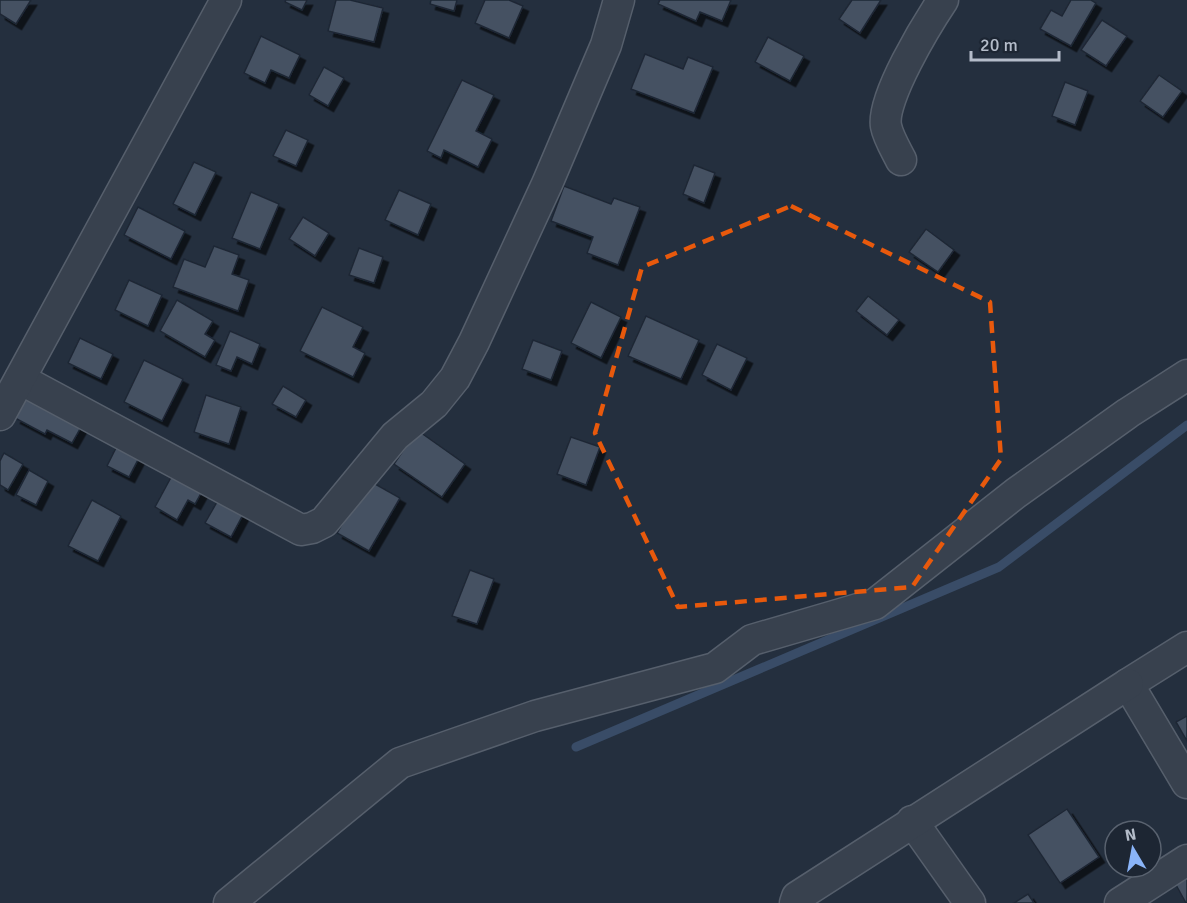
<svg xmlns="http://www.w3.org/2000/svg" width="1187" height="903" font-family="Signika,sans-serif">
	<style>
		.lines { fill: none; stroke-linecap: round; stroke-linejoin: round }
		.stream { stroke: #394c67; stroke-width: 9 }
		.building { fill: #455162; stroke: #1f2835; stroke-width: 1.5; filter: url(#shadow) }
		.street-casing { stroke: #565f6c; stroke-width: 33 }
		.street { stroke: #38414e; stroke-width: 30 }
		.marked { fill: none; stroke: #e8590c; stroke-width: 4.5; stroke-dasharray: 12 8; stroke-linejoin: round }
	</style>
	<defs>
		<filter id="shadow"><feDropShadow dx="5.5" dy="5.5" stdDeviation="0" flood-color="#0009"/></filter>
	</defs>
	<rect width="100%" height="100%" fill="#242f3e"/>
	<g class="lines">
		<polyline class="stream" points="576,747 999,567 1187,425"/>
	</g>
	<g class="building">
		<polygon points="0,0 31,0 16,24 0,14"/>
		<polygon points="286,0 307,0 302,10 285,2"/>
		<polygon points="336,0 350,0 383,8 374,42 328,31"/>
		<polygon points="431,0 457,0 454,11 430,4"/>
		<polygon points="485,0 509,0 523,6 509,38 475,23"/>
		<polygon points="660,0 731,0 722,21 700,12 696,21 658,4"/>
		<polygon points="852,0 881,0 860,33 839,19"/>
		<polygon points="1071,0 1091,0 1096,3 1071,46 1040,29 1051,10 1062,16"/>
		<polygon points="1102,20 1127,36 1106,66 1081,50"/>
		<polygon points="261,36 300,55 289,78 271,70 265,83 244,73"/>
		<polygon points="768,37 804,56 790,81 755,62"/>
		<polygon points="645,54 683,69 688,57 713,67 694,113 631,89"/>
		<polygon points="324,67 344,78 328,106 309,95"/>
		<polygon points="1159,75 1182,91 1163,117 1140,101"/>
		<polygon points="462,80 494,95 476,131 492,139 478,167 444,150 441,158 427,151"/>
		<polygon points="1065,82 1088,91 1075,125 1052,116"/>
		<polygon points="286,130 308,140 296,166 273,156"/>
		<polygon points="194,162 216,172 195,215 173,204"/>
		<polygon points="694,165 715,173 704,203 683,194"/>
		<polygon points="564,186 611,204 614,198 640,207 618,265 587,253 593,237 551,221"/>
		<polygon points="399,190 431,204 418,235 385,220"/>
		<polygon points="251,192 279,204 260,249 232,238"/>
		<polygon points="138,207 185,231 171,259 124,235"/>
		<polygon points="303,217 329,233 315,256 289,239"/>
		<polygon points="926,229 954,250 938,272 909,252"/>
		<polygon points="214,246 239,255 232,274 249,280 238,311 173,287 184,259 205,267"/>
		<polygon points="359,248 383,257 374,283 349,275"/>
		<polygon points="129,280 162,295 148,326 115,310"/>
		<polygon points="868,296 899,320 887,335 856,311"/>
		<polygon points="177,300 213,321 205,334 215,340 205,357 160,331"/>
		<polygon points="591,302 621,317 601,358 571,343"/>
		<polygon points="322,307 363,327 353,347 365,353 353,377 300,351"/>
		<polygon points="646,316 699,340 681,379 628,356"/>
		<polygon points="230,331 260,344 252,364 237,357 231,371 216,365"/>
		<polygon points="80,338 113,354 101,379 68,363"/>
		<polygon points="533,340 562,351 551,380 522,369"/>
		<polygon points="717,344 747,358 731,390 702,375"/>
		<polygon points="144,360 183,379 162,421 124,402"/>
		<polygon points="283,386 306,400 296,417 272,404"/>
		<polygon points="30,390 85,420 72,443 47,430 45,434 15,418"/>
		<polygon points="206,395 241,407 229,444 194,432"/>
		<polygon points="417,430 465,464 442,497 394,464"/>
		<polygon points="571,437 600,447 586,485 557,474"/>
		<polygon points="120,440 142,452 129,477 107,466"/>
		<polygon points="4,453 23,464 8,490 0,485 0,461"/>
		<polygon points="29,470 48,481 36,505 16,495"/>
		<polygon points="175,470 205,486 195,504 188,500 177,520 155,507"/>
		<polygon points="368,480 400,498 369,551 337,533"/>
		<polygon points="221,495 246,509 231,537 205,523"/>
		<polygon points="92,500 121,516 98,561 68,546"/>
		<polygon points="470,570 494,579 477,624 452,616"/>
		<polygon points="1187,716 1187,741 1176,722"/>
		<polygon points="1067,809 1099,857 1060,883 1028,835"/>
		<polygon points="1187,876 1187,903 1186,903 1175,883"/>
		<polygon points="1028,894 1034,903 1014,903"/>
	</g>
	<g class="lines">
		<defs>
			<g id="street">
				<path d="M901,160C896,150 888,137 886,126C881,99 927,24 943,0"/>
				<polyline points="20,379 301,530 312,528 324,522 395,436 434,404 455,378 474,342 547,184 606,45 619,0"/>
				<polyline points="0,415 226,0"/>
				<polyline points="1187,647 1128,684 1187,783"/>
				<polyline points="912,821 970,903"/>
				<polyline points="229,903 400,763 535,716 715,668 752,640 875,604 1016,493 1128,413 1187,375"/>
				<polyline points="795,903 797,897 1128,684"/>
				<polyline points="1120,903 1187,860"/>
			</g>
		</defs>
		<use href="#street" class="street-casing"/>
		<use href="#street" class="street"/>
	</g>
	<path class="marked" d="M791,206L990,302L1001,459L912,587L678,607L595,433L642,267Z"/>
	<g transform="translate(1133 849) rotate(350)"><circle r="28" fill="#1d2633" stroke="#59626f" stroke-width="1.5"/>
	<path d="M0-4.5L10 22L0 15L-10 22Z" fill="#8ab4f8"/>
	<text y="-9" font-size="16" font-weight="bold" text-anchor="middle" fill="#b4bcc9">N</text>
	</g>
	<path d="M971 51v9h88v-9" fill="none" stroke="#b4bcc9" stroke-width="3"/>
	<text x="980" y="51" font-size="18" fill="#b4bcc9" stroke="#1d2633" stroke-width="4.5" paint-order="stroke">20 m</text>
</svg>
